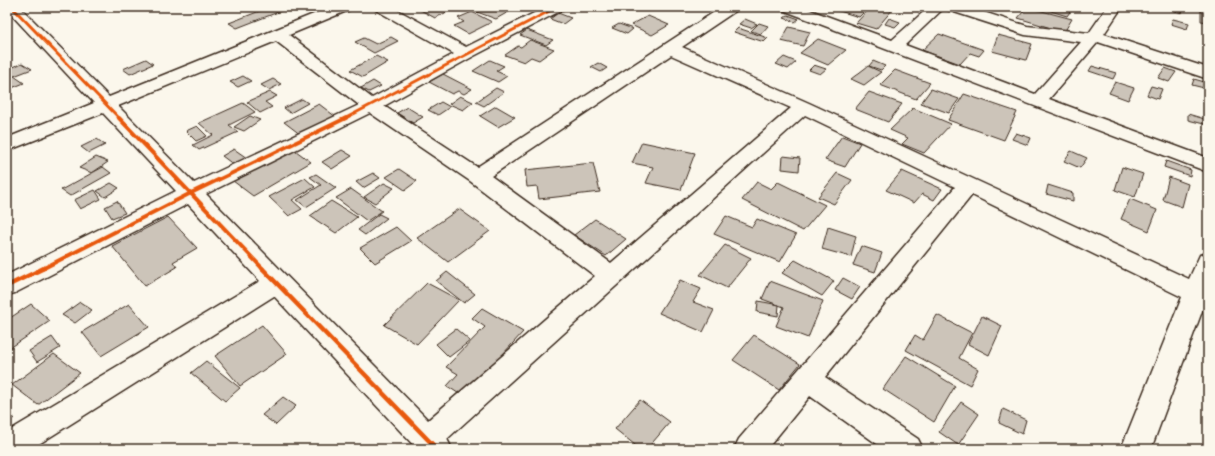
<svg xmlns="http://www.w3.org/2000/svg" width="1215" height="456" font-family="Sriracha,sans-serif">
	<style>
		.building { fill: #ccc4b9; stroke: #3b2a1e }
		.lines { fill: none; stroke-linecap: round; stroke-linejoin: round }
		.minor-casing { stroke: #3b2a1e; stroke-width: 3 }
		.minor { fill: #fbf7ec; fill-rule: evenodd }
		.cycleway-far2-casing { stroke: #fbf7ec; stroke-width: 5 }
		.cycleway-far1-casing { stroke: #fbf7ec; stroke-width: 6 }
		.cycleway-casing { stroke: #fbf7ec; stroke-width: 7 }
		.cycleway-far2 { stroke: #e8590c; stroke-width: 3 }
		.cycleway-far1 { stroke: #e8590c; stroke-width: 4 }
		.cycleway { stroke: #e8590c; stroke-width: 4.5 }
	</style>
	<rect width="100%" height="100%" fill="#fbf7ec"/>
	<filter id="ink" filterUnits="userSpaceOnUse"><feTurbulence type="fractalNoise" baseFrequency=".025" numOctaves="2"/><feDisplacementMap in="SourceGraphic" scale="8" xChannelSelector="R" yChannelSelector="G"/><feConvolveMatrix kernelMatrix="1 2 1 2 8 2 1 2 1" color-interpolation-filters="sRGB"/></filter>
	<g filter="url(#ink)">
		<g class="building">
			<polygon points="270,7 291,7 237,28 229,23"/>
			<polygon points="415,7 457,7 435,18"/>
			<polygon points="462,7 469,7 472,8 463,12 457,9"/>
			<polygon points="485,7 517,7 496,19 477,12"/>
			<polygon points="826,7 845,7 852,9 854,7 869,7 859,17"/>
			<polygon points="871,7 883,11 886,7 893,9 876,29 856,23"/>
			<polygon points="1027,7 1072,19 1066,29 1076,32 1074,35 1018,18"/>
			<polygon points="1038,7 1066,7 1072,9 1067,16"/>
			<polygon points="1161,7 1184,7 1182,13"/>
			<polygon points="1201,9 1208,10 1208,22 1201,21"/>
			<polygon points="472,12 492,22 468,34 454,26 464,22 458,18"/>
			<polygon points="558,13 571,18 563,24 550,19"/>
			<polygon points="788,15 799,19 795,22 784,18"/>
			<polygon points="648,16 669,25 652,35 631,25"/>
			<polygon points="889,18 900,22 895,27 885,24"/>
			<polygon points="745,19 757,24 751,28 739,24"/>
			<polygon points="1173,19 1189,23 1187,29 1171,24"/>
			<polygon points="759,23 768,26 761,34 751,31"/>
			<polygon points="619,24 633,29 627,34 612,28"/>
			<polygon points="789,27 810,32 803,46 781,41"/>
			<polygon points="738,28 768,38 764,42 734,32"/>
			<polygon points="527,30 553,40 546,45 520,35"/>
			<polygon points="939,34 984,50 979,56 970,53 960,64 922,50"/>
			<polygon points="998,35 1032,44 1026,60 992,51"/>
			<polygon points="391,37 398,41 374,53 355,42 364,38 376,44"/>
			<polygon points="818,39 846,50 828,65 800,53"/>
			<polygon points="530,40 554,49 539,60 531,57 524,62 505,55 518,46 521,47"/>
			<polygon points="376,56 388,62 363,77 350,70"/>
			<polygon points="784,57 796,62 788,69 776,64"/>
			<polygon points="146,59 153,64 130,74 123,69"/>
			<polygon points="490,60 504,66 496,71 507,76 498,82 473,71"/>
			<polygon points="873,61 885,66 881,70 869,66"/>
			<polygon points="22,63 32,69 14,76 24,83 7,90 7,70"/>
			<polygon points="598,63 607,68 601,72 591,67"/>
			<polygon points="814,65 826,69 820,74 809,70"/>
			<polygon points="868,66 881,72 864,85 851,79"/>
			<polygon points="1092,66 1116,73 1113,79 1089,71"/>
			<polygon points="1165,68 1176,72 1169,82 1158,78"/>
			<polygon points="895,70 930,83 916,99 880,85"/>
			<polygon points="443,74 472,89 464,94 458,91 452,94 429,82"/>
			<polygon points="243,76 251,81 238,87 230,82"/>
			<polygon points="273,79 281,84 269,90 261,85"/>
			<polygon points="1194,79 1208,83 1208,89 1192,85"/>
			<polygon points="373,81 381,86 369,92 361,88"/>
			<polygon points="1115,82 1134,88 1128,100 1109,93"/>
			<polygon points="1151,86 1162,89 1158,99 1147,95"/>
			<polygon points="496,88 504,92 484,106 476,102"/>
			<polygon points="931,89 959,99 949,113 921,103"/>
			<polygon points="270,92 277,96 265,102 272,107 260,113 247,102"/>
			<polygon points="869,92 902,104 888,122 855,109"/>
			<polygon points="964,94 1017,112 1004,140 948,120"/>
			<polygon points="460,96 473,102 463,110 449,104"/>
			<polygon points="302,99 308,103 290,113 284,108"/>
			<polygon points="441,102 450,107 438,115 428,110"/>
			<polygon points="243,103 255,112 229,125 238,132 199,150 193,145 213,135 199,123"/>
			<polygon points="319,104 336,117 301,135 284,122"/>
			<polygon points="496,106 515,117 498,127 480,116"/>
			<polygon points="407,107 423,117 413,123 397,113"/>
			<polygon points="913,108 951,124 924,153 902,144 908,138 890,130"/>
			<polygon points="1188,114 1208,120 1208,125 1188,120"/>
			<polygon points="250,116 260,120 244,131 234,127"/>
			<polygon points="197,126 207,136 196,141 186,131"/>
			<polygon points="1016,133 1031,138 1028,145 1012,139"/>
			<polygon points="842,136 860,143 845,167 825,160"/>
			<polygon points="97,139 105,145 89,153 81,147"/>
			<polygon points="642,142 695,153 681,190 646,183 653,167 632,163"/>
			<polygon points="288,145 311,162 253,196 229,178"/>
			<polygon points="234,149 247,158 234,165 222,156"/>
			<polygon points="342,150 352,156 332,169 322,162"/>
			<polygon points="1071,151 1087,158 1080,168 1064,161"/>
			<polygon points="783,156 800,158 799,171 782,169"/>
			<polygon points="96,157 108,162 92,173 79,168"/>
			<polygon points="1166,161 1191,170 1190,176 1164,167"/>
			<polygon points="593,163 600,192 539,199 537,186 527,187 525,170"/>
			<polygon points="103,167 111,173 70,196 61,190"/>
			<polygon points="1122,167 1143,174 1135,197 1115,190"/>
			<polygon points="399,169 417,181 405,190 386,177"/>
			<polygon points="902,171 942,189 934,200 922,194 914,203 886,190"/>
			<polygon points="373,173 380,178 363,188 356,182"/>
			<polygon points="837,173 852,180 834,204 818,197"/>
			<polygon points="316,174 336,188 306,207 297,200 321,185 310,177"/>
			<polygon points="1169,177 1188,184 1182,207 1163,200"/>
			<polygon points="305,178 315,187 292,200 302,209 289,216 269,197"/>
			<polygon points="757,182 771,189 778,182 825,205 803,231 742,200"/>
			<polygon points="111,183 119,188 105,197 97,191"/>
			<polygon points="384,183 394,188 375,203 364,197"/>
			<polygon points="1048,185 1073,193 1073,201 1046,194"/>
			<polygon points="351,189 382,211 367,221 336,198"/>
			<polygon points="95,190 101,199 80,209 74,200"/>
			<polygon points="1130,199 1157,210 1149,231 1121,219"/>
			<polygon points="117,201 125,213 112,218 105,207"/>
			<polygon points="331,201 357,217 336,233 310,216"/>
			<polygon points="459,209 490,231 448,262 417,238"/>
			<polygon points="379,214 387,218 365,235 358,230"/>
			<polygon points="726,216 752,227 757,219 796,235 780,262 714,234"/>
			<polygon points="168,217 197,248 173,262 177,267 145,286 112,246"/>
			<polygon points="595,219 626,239 606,256 574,235"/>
			<polygon points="396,227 411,241 375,263 360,248"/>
			<polygon points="828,227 856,236 851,257 822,249"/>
			<polygon points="725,245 751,258 727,288 700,275"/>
			<polygon points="861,246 882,253 875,272 853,265"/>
			<polygon points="795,260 834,281 822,296 782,273"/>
			<polygon points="447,272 475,294 464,303 436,281"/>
			<polygon points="843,278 860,287 852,299 835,290"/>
			<polygon points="680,280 701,289 693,302 714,310 703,332 659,313"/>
			<polygon points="770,281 823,301 808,338 776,326 784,307 762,299"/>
			<polygon points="427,283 459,300 417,344 384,325"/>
			<polygon points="758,301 779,305 778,316 757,312"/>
			<polygon points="80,302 92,310 75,323 62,315"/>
			<polygon points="31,304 50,321 7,350 7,320"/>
			<polygon points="129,304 149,327 101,356 82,332"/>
			<polygon points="482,308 523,332 464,397 447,386 458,374 446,367 485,327 472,318"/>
			<polygon points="937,315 972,333 959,358 978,369 970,385 906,350 915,335 923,340"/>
			<polygon points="982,316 1002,326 989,355 968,344"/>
			<polygon points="262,325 287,354 240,386 215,356"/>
			<polygon points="456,329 470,341 449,357 436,344"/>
			<polygon points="754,335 800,364 779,390 733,360"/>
			<polygon points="52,337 60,348 37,362 29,351"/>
			<polygon points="54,354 80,373 38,405 12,385"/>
			<polygon points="906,356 955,386 934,422 883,389"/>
			<polygon points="206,361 240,388 225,401 191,373"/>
			<polygon points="283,397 296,406 276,425 262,415"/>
			<polygon points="640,400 670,422 647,449 640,449 615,429"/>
			<polygon points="961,402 979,414 958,445 939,432"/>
			<polygon points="7,409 14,418 7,423"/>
			<polygon points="1003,409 1026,420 1022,434 999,423"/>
		</g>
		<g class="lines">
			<defs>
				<g id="minor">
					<path d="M7,7H20L109,97L331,7H351L349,10L289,35L372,98L454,54L376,10L374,7H392L466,47L546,7H564L562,10L472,57L384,106L477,167L722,7H739L737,10L682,47L809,103L1189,279L1200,255L1208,252V295L1151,449H1121L1182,297L972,195L825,377L918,439L923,449H884L810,396L767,449H734L739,439L955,187L805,115L447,439L452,449H417L274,296L31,449H7V432L260,281L188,204L15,293L7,295V275L176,191L103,113L7,151V138L94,103L7,10ZM276,41L359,105L194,183L118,106ZM671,55L791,108L611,263L491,176ZM370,113L470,181L595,276L428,420L206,194Z"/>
					<polygon points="781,7 802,7 892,40 929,7 945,7 905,45 1035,94 1081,42 1025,35 948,10 946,7 968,7 1027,26 1089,33 1107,7 1122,7 1104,34 1208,68 1208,79 1098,42 1049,99 1208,158 1208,172 783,10"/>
				</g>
			</defs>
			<use href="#minor" class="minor-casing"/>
			<use href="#minor" class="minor"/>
			<defs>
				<g id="cycleway-far2">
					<polyline points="12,7 120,119"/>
					<polyline points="344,119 557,7"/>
				</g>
				<g id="cycleway-far1">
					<polyline points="119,118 263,269"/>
					<polyline points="42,269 191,193 346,118"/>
				</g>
				<g id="cycleway">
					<polyline points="262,268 437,449"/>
					<polyline points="7,286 44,268"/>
				</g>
			</defs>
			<use href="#cycleway-far2" class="cycleway-far2-casing"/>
			<use href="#cycleway-far1" class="cycleway-far1-casing"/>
			<use href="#cycleway" class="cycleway-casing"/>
			<use href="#cycleway-far2" class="cycleway-far2"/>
			<use href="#cycleway-far1" class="cycleway-far1"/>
			<use href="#cycleway" class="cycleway"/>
		</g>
	</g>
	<rect width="1215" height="456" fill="none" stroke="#fbf7ec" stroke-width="24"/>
	<rect x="12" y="12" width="1191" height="432" fill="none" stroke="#3b2a1e" stroke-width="1.5" filter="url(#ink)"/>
</svg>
